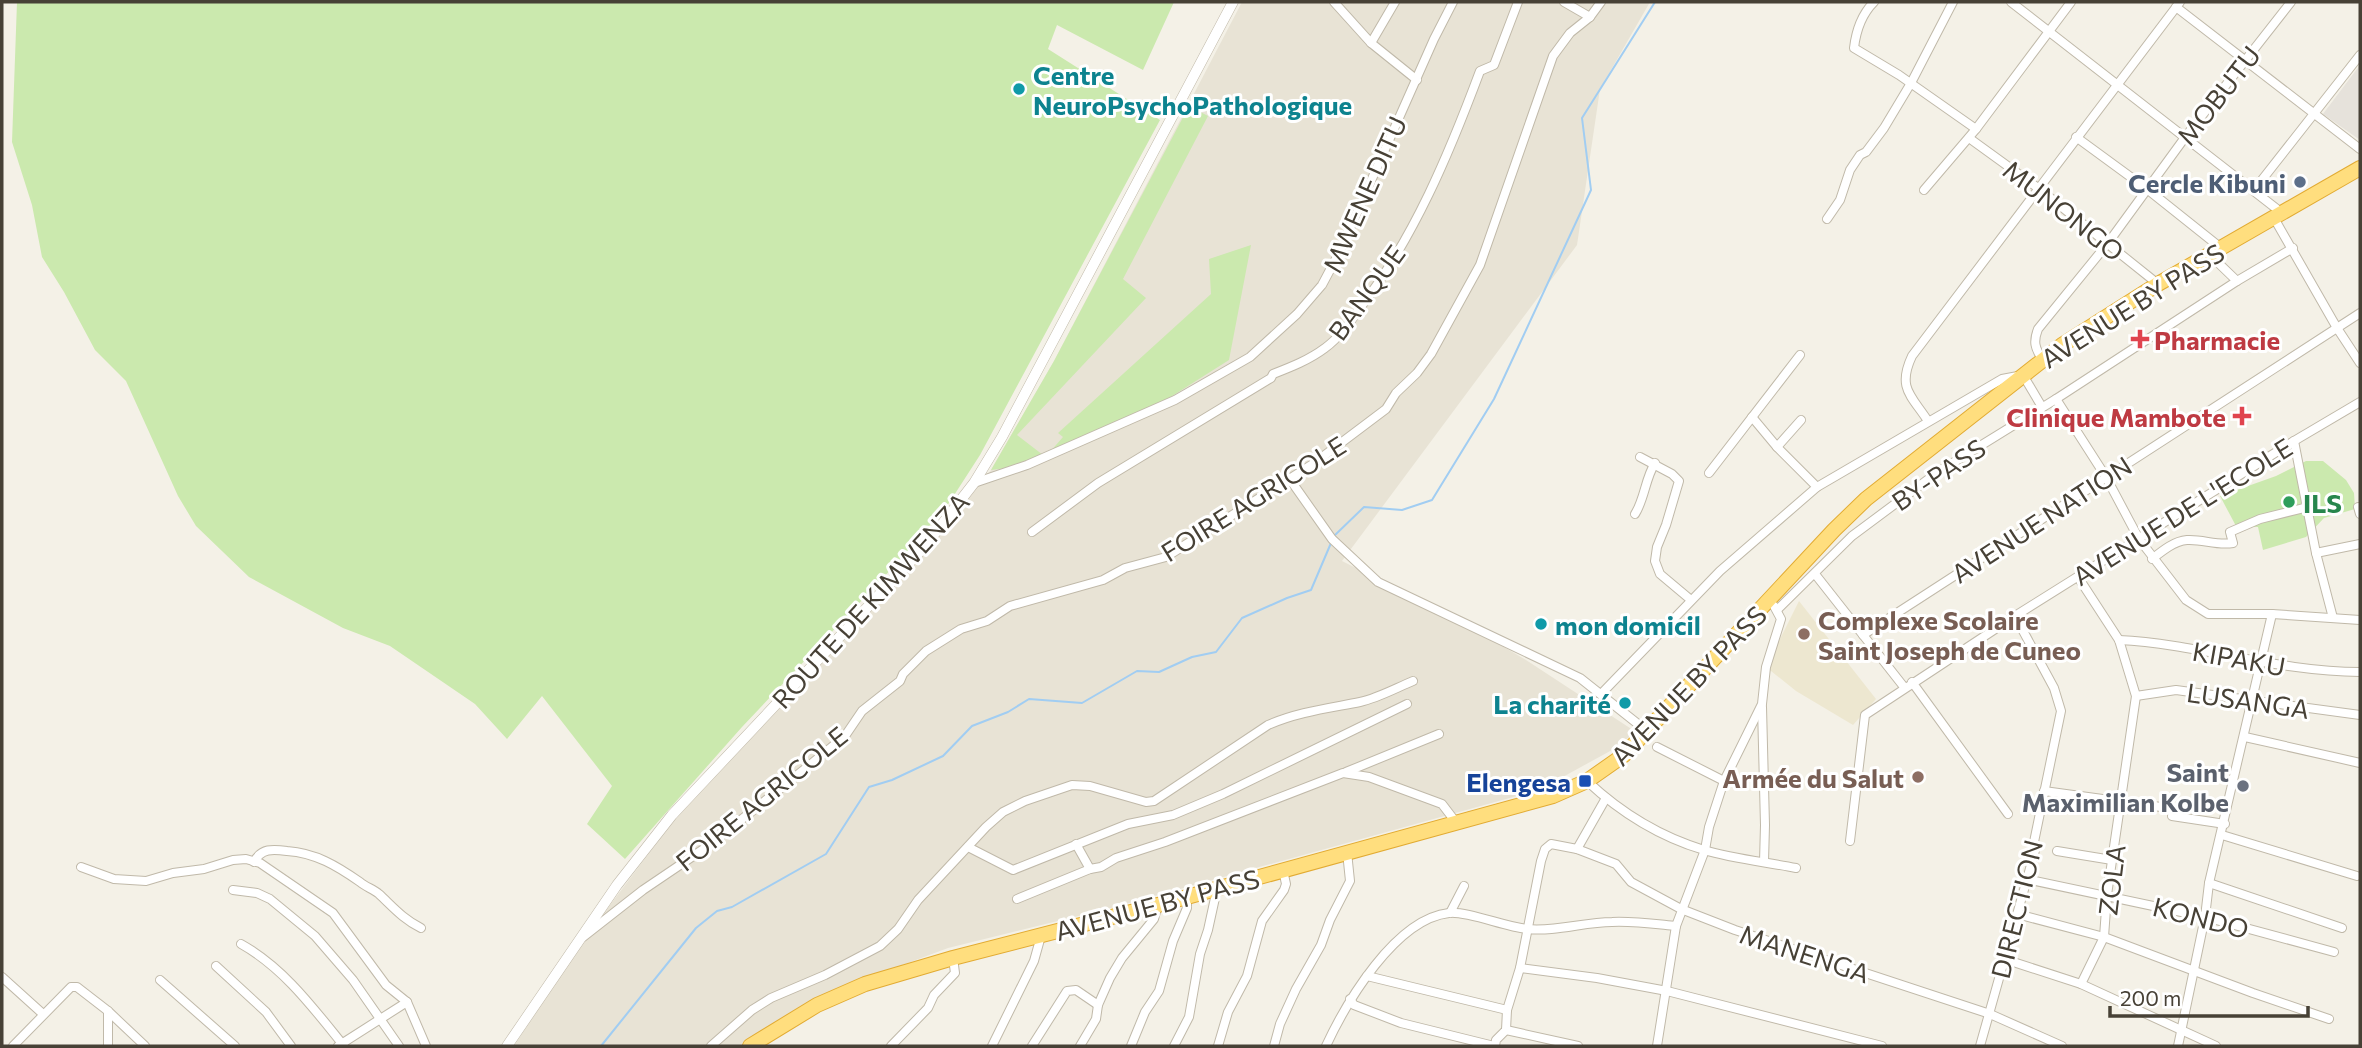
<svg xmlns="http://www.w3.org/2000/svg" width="2362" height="1048" font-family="Commissioner,sans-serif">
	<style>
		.residential { fill: #e8e3d5 }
		.industrial { fill: #e6e2db }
		.education { fill: #ede7d0 }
		.green { fill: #cbe9ae }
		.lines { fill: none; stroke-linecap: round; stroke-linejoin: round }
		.stream { stroke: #a1cdf2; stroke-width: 2 }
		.minor-casing { stroke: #c0b9a9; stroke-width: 10 }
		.tertiary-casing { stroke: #c0b9a9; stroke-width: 11 }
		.trunk-casing { stroke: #e2ab33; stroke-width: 16 }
		.minor { stroke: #fff; stroke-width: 8 }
		.tertiary { stroke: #fff; stroke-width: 10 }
		.trunk { stroke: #ffde7e; stroke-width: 14 }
		.culture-dot { fill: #0f9aa8; stroke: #fff; stroke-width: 2.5 }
		.service-dot { fill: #5c6f8a; stroke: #fff; stroke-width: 2.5 }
		.health-dot { fill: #e0444e; stroke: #fff; stroke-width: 2.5 }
		.leisure-dot { fill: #2e9e5b; stroke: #fff; stroke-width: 2.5 }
		.education-dot { fill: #8d6e63; stroke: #fff; stroke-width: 2.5 }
		.transit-dot { fill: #1a4fb4; stroke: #fff; stroke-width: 2.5 }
		.worship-dot { fill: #6b7280; stroke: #fff; stroke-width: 2.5 }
		.labels { text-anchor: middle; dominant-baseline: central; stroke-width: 6; stroke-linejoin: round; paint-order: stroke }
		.culture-label { font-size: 26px; font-weight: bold; fill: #0d838f; stroke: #fff; text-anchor: start }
		.street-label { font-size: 26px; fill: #474136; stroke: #fff }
		.service-label { font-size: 26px; font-weight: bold; fill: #4e5e75; stroke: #fff; text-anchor: end }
		.health-label { font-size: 26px; font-weight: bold; fill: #be3a42; stroke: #fff; text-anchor: start }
		.leisure-label { font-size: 26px; font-weight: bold; fill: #27864d; stroke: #fff; text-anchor: start }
		.education-label { font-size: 26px; font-weight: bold; fill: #785e54; stroke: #fff; text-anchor: start }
		.worship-label { font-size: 26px; font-weight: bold; fill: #5b616d; stroke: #fff; text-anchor: end }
		.transit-label { font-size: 26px; font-weight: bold; fill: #164399; stroke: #fff; text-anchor: end }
	</style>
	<rect width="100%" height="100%" fill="#f4f1e7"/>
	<polygon class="residential" points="1242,2 1650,2 1600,89 1577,245 1342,561 1453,617 1526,660 1636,732 1612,750 1539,790 1111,908 948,948 817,997 741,1046 514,1046 583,941 671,824 918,561 991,470 1054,361"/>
	<polygon class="industrial" points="2360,65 2360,140 2323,114"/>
	<polygon class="education" points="1799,601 1876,699 1853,725 1796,691 1766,667"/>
	<g class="green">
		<polygon points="17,2 1174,2 1143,70 1057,25 1048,49 1160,120 980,455 949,503 898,562 742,727 625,859 587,824 612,786 542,696 507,739 475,704 390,646 343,628 249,577 196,526 178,496 126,381 95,350 64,292 42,257 32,205 12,142"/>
		<polygon points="1189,106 1208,116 1123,279 1146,298 1017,435 1043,455 1049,453 1063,437 1058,433 1211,294 1209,259 1251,245 1229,360 1169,398 1022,466 991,470 1054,361"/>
		<polygon points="2306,461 2323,461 2346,480 2354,493 2355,509 2324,518 2306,537 2263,550 2258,527 2236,526 2220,496 2276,476"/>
	</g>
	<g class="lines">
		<g class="stream">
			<polyline points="1334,536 1364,507 1402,510 1432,500 1494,399 1591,190 1582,118 1655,2"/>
			<polyline points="601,1046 696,928 717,911 732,907 826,854 869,787 892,780 943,756 972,726 1008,712 1029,699 1082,703 1137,671 1159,672 1192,657 1216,652 1242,618 1287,598 1311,590 1331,543"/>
		</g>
		<defs>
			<g id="minor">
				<polyline points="1334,2 1371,43 1417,80"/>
				<polyline points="1564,2 1590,17"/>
				<path d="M1874,2C1862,14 1856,31 1854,48L1899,75L1976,129"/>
				<polyline points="2011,2 2282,213"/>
				<polyline points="2176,7 2360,149"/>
				<polyline points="1371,43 1395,2"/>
				<polyline points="2076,137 2147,189 2221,248"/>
				<polyline points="1969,138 2038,188 2158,284"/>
				<polyline points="1924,190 1976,129 2071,2"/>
				<polyline points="2254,190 2360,55"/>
				<polyline points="2274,218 2337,328 2360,363"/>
				<polyline points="1827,219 1840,200 1850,170 1860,155 1866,152 1884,128 1911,83 1953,2"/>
				<polyline points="2210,255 2237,281"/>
				<path d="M2042,359C2035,348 2033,342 2038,329L2108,243L2186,136L2291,2"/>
				<polyline points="2056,399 2106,477 2139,539 2186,600 2208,614 2272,614 2360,620"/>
				<polyline points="1752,417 1777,447 1817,487"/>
				<path d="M1928,421C1911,395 1897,388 1912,356L2180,2"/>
				<polyline points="2294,441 2316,553 2333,618"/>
				<polyline points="1777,447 1801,420"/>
				<polyline points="1640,457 1672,474 1679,481 1666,525 1657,547 1655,561 1660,574 1691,600"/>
				<polyline points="1709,473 1800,355"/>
				<polyline points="1289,478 1332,539 1378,582 1580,678 1648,732"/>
				<polyline points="974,483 1027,465 1175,400 1250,357 1297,314 1322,285 1339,253 1434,39 1453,2"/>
				<polyline points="2358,507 2360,514"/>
				<path d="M1635,514C1645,498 1645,479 1655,463"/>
				<path d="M1032,532L1098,483L1271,378L1273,374C1291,367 1309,360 1325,348C1339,338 1350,322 1360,308C1414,238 1449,154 1480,71L1494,65L1518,2"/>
				<polyline points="2316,553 2360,544"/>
				<path d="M2152,559C2162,551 2174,541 2187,540C2203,539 2217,546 2233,543L2230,532L2260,519L2308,507"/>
				<polyline points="1815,574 1904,687"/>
				<polyline points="2078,577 2119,640 2136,696 2107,895 2104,937 2081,984"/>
				<polyline points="1778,609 1852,536 1938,472 2056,399 2237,281 2293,248"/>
				<polyline points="1863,635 2360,313"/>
				<path d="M2119,640C2200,644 2278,672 2360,672"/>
				<polyline points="1912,682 2008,814"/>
				<polyline points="1602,693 1720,571 1817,487 2002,379 2023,375 2042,407"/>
				<polyline points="2136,696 2176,690 2360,715"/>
				<polyline points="1762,707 1765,825 1764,862"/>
				<polyline points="2245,737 2360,763"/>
				<polyline points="1657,747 1724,781"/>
				<polyline points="1346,772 1439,734"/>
				<path d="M1587,781C1620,812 1661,837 1704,850C1734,859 1766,862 1796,868"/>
				<polyline points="2044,791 2161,807 2173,810 2172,816 2225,824"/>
				<polyline points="2222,835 2357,876"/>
				<polyline points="1850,841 1865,715 2015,616 2294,441 2360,402"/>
				<polyline points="1076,844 1090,869"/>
				<polyline points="968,847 1013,870 1128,824 1173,815 1223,794 1407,704"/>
				<polyline points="1577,849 1606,798"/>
				<polyline points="2057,851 2112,860"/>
				<path d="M254,862C261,848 273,849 287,851C316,853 337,866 360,882C366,887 373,889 379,894C393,907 403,919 421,928"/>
				<polyline points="81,867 114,879 146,881 173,873 204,869 233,860 246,859 260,863 333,913 386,985 407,1002 426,1046"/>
				<polyline points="2026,879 2205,917 2334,952"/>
				<polyline points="2209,883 2342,928"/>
				<polyline points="233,890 257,893 270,899 315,936 353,980 399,1046"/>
				<polyline points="1017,899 1090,869 1101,867 1116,858 1165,842 1343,773 1369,777 1442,804 1455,821"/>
				<polyline points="1450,913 1464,886"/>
				<polyline points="2017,914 2104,937 2253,993 2329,1019"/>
				<polyline points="583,937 643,890 708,846 805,769 845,736 862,711 900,681 903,674 926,651 961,629 987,621 1010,606 1103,580 1125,568 1166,557 1313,464 1386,409 1396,393 1417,373 1431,354 1480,265 1553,56 1570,33 1590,17 1601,2"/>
				<path d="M241,944C284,968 314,1009 344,1046"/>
				<polyline points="2004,959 2081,984 2216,1046"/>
				<polyline points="216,966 266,1012 291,1046"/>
				<polyline points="1520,968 1597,978 1667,991 1882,1046"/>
				<polyline points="1367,976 1507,1010"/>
				<polyline points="2,977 43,1014"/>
				<polyline points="160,980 235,1046"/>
				<polyline points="1350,999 1354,1005 1401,1023 1494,1046"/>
				<polyline points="108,1011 108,1046"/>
				<polyline points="1506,1030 1578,1046"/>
				<polyline points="13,1046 71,987 77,987 108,1011 145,1046"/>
				<polyline points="338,1046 407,1002"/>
				<path d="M711,1046L752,1010L771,998L825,975L880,946L898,929L918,900L986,827L1003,812L1025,801L1072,785L1090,786L1146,802L1154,801L1268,725C1297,712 1330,708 1360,702C1378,698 1396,688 1413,681"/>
				<polyline points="891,1046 928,1008 934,995 955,973 953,958"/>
				<polyline points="992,1046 1034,961 1041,936"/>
				<polyline points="1032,1046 1067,991 1076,990 1098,1005"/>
				<polyline points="1080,1046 1096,1019 1098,1005 1110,978 1122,958 1154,919 1158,905"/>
				<polyline points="1131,1046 1145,1012 1159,991 1173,941 1187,908 1187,896"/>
				<polyline points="1174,1046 1189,1017 1200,954 1208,930 1215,898"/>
				<polyline points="1218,1046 1228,1012 1247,976 1262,921 1284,890 1286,884 1283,870"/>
				<polyline points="1274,1046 1280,1024 1296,989 1321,945 1330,920 1350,881 1347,852"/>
				<path d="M1326,1046C1346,1003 1395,919 1449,913C1468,911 1505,927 1527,929C1556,932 1584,922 1612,922C1633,921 1655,924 1676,926"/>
				<polyline points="1495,1046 1496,1040 1506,1030 1507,1010 1520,968 1541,861 1545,849 1551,844 1577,849 1616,864 1631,882 1681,909 1735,930 1990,1014 2062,1046"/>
				<polyline points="1657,1046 1676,926 1705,850 1709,827 1724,781 1762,704 1766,667 1781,619 1774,606"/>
				<polyline points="1980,1046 2036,847 2034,842 2061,711 2054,688 2015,616"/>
				<polyline points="2178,1046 2205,917 2209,883 2272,614"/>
			</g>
			<polyline id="tertiary" points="507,1046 617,885 672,815 925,546 974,483 1002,437 1233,2"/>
			<polyline id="trunk" points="750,1046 817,1005 865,984 953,958 1158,905 1553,796 1587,781 1624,755 1834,530 1866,499 2062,345 2158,284 2360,168"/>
		</defs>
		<use href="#minor" class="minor-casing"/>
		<use href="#tertiary" class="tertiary-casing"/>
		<use href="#trunk" class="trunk-casing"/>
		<use href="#minor" class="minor"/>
		<use href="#tertiary" class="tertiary"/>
		<use href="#trunk" class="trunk"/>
	</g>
	<g class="culture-dot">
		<circle cx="1019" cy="89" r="7"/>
		<circle cx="1541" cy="624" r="7"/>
		<circle cx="1625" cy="703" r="7"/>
	</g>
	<circle class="service-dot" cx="2300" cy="182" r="7"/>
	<g class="health-dot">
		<path d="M2136.5 328.5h7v7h7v7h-7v7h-7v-7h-7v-7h7z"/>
		<path d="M2238.5 405.5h7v7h7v7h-7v7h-7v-7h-7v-7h7z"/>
	</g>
	<circle class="leisure-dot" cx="2289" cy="502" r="7"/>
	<g class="education-dot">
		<circle cx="1804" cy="634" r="7"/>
		<circle cx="1918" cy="777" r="7"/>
	</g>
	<rect class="transit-dot" x="1578" y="774" width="14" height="14" rx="3.5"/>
	<circle class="worship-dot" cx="2243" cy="786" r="7"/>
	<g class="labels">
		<g class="culture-label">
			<text x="1033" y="74">Centre<tspan x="1033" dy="30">NeuroPsychoPathologique</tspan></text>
			<text x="1555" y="624">mon domicil</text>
			<text x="1611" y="703" text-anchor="end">La charité</text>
		</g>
		<g class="street-label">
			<text transform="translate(2218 95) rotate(-52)">MOBUTU</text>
			<text transform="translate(1364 194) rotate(-66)">MWENE DITU</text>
			<text transform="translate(2064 210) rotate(38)">MUNONGO</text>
			<text transform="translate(1366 292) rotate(-54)">BANQUE</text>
			<text transform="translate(2132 305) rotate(-32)">AVENUE BY PASS</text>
			<text transform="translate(1938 474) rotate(-34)">BY-PASS</text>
			<text transform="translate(1253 498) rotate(-32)">FOIRE AGRICOLE</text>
			<text transform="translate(2182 511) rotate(-32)">AVENUE DE L'ECOLE</text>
			<text transform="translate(2041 519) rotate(-33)">AVENUE NATION</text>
			<text transform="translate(870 600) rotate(-48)">ROUTE DE KIMWENZA</text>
			<text transform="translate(2239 658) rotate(10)">KIPAKU</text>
			<text transform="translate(1688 685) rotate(-46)">AVENUE BY PASS</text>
			<text transform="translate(2248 700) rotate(8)">LUSANGA</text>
			<text transform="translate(761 798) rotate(-39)">FOIRE AGRICOLE</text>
			<text transform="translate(2111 880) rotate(-83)">ZOLA</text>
			<text transform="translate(1157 904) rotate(-15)">AVENUE BY PASS</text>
			<text transform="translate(2016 909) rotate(-76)">DIRECTION</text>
			<text transform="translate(2201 917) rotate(14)">KONDO</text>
			<text transform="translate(1805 953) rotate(18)">MANENGA</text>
		</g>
		<g class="service-label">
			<text x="2286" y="182">Cercle Kibuni</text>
		</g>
		<g class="health-label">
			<text x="2154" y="339">Pharmacie</text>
			<text x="2226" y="416" text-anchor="end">Clinique Mambote</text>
		</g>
		<g class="leisure-label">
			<text x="2303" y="502">ILS</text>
		</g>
		<g class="education-label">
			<text x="1818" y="619">Complexe Scolaire<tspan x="1818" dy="30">Saint Joseph de Cuneo</tspan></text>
			<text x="1904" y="777" text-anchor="end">Armée du Salut</text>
		</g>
		<g class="worship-label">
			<text x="2229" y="771">Saint<tspan x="2229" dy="30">Maximilian Kolbe</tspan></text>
		</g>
		<g class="transit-label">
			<text x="1571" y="781">Elengesa</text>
		</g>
	</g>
	<rect width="2362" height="1048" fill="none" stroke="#474136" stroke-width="7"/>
	<path d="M2110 1006v10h198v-10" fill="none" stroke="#474136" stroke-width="3.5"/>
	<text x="2120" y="1006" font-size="21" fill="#474136" stroke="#ffffff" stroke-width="5" paint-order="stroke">200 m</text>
</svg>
